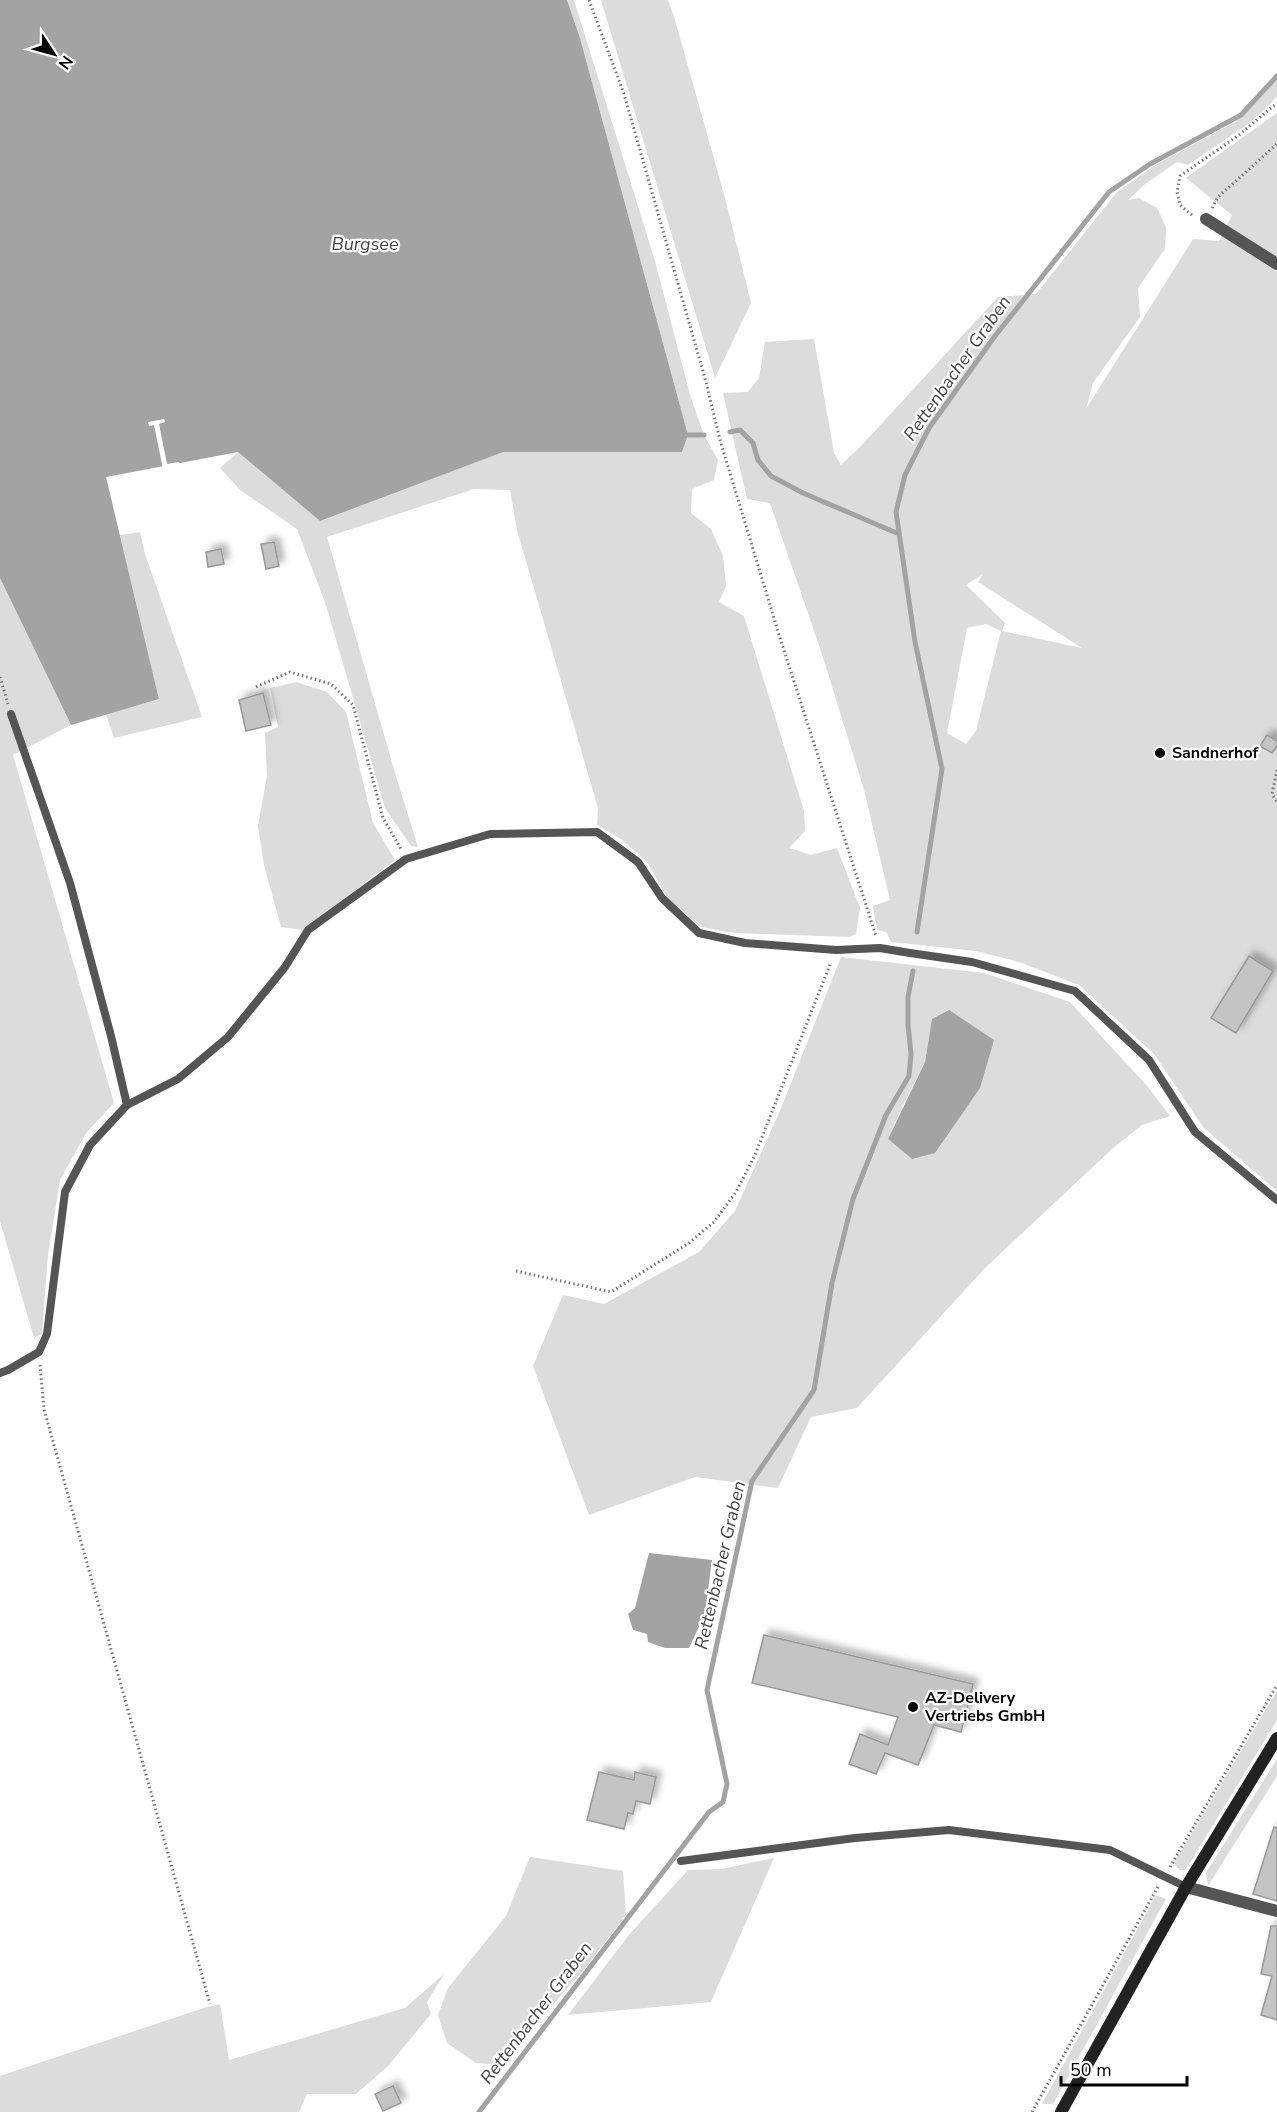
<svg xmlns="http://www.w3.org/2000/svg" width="1277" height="2112" font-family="'Nunito Sans',sans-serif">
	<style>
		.green { fill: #dcdcdc; fill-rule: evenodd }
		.water { fill: #a3a3a3 }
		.pier { fill: #fff }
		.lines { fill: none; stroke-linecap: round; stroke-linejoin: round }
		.stream { stroke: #a3a3a3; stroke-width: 5 }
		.building { fill: #c4c4c4; stroke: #999; stroke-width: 1.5; filter: url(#shadow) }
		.path { stroke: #777; stroke-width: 3; stroke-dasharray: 1.5 3; stroke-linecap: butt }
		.service { stroke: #555; stroke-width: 8 }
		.minor { stroke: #555; stroke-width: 12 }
		.secondary { stroke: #222; stroke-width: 12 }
		.poi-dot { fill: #000; stroke: #fff; stroke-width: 2 }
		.labels { text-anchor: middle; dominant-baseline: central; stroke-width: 4.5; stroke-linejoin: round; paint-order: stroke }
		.poi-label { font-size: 16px; font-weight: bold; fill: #000; stroke: #fff; text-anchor: start }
		.water-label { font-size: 18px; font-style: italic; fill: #444; stroke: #fff }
	</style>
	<defs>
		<filter id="shadow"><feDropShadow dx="5.5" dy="-5.5" stdDeviation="3" flood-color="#0004"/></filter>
	</defs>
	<rect width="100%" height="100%" fill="#fff"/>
	<g class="green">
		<polygon points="567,0 574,0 655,261 690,395 704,435 718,460 714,480 692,489 691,513 711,529 723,556 726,586 719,602 744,616 804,811 805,831 789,848 811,855 837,848 860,908 856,934 849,937 733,933 701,927 668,899 647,862 621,839 597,825 598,808 517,530 510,490 474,489 327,537 395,773 418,847 411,846 385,808 326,605 297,529 240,490 220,468 238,452 320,521 503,451 682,452 688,435 580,38"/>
		<polygon points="601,0 668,0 675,20 725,198 751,303 715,378"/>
		<path d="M1277,79V97L1251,122L1188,165L1177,162L1145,184L1128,200L1139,198L1157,208L1166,227L1165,249L1138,288L1140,317L1093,383L1086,409L1193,239L1219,241L1232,215L1186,178L1277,113V1191L1204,1128L1154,1054L1079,985L1019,962L976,951L891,942L887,933L877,929L873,906L890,900L864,790L822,654L770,503L747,499L723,393L748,392L759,378L765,342L814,339L834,453L841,465L861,446L998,297L1036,294L1117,192L1157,164L1235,122L1248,111ZM983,574L978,582L1082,648L1002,631L1005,623L966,585ZM986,624L1001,631L976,731L966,744L947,733L967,628Z"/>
		<polygon points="140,532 145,554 202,717 114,738 106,714 159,699 120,535"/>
		<polygon points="0,578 71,725 13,755 114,1103 86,1133 60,1180 48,1255 42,1334 34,1338 0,1221"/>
		<polygon points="296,682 327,692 346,712 373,823 395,860 303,930 281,927 264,865 258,826 267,776 265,733 278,727 270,688"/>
		<path d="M841,957L984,973L1070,1002L1148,1087L1170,1116L1142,1125L1112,1149L985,1268L857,1408L811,1417L778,1488L695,1477L589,1515L533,1366L563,1295L604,1304L699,1252L735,1211L782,1106ZM932,1019L912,1159L888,1139L901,1109L925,1062Z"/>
		<polygon points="1277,1691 1277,1720 1190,1863 1185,1870 1179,1870 1174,1863"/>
		<polygon points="1277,1759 1277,1776 1208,1886 1206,1873"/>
		<polygon points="530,1857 623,1871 626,1915 586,1967 500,2065 476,2063 447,2043 438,2015 448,1988 506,1916"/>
		<polygon points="774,1858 711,2002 568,2015 628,1936 688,1870 722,1869"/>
		<polygon points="1156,1895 1166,1899 1053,2104 1042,2104"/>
		<polygon points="444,1974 427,2002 431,2014 388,2066 356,2094 307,2094 299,2112 0,2112 0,2076 207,2007 220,2004 229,2060 405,2008"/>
	</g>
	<g class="water">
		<polygon points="0,0 567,0 580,38 688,435 682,452 503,452 320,521 238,452 106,477 159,699 71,725 0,578"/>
		<polygon points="949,1010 994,1040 980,1088 935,1153 912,1159 888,1139 925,1062 932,1019"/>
		<polygon points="649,1553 712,1560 705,1614 689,1648 665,1648 648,1642 647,1634 633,1630 628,1614 635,1608"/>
	</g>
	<polygon class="pier" points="164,419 165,422 159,424 167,464 179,462 180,466 163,469 154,425 149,426 148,422"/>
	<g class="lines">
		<g class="stream">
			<polyline points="730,432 740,430 753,443 758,460 771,476 803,493 899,534"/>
			<polyline points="688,435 704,435"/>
			<polyline points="917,932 942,769 915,642 896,512 905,475 929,428 995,336 1109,192 1150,164 1241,115 1277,76"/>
			<polyline points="479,2112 709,1812 723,1802 727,1784 707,1690 752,1481 814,1390 832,1283 853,1199 886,1115 909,1076 911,1054 908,1025 908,997 913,971"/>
		</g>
	</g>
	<g class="building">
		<polygon points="274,542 279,566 266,569 261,544"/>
		<polygon points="221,549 224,564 208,567 206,552"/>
		<polygon points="263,693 271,725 246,731 239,700"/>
		<polygon points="1267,735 1277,741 1277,746 1272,753 1260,746"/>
		<polygon points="1249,956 1273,971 1236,1033 1211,1018"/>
		<polygon points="764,1635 973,1684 961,1732 934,1725 918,1765 885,1753 876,1774 849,1764 860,1734 888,1745 898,1717 752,1683"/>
		<polygon points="599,1772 634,1780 635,1772 656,1777 650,1804 636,1801 633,1814 628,1813 624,1829 587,1820"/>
		<polygon points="1274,1827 1277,1828 1277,1901 1253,1894"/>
		<polygon points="1271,1926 1277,1926 1277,2020 1261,2015 1272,1976 1261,1974"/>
		<polygon points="393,2086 401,2103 383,2111 375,2094"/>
	</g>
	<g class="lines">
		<g class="path">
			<polyline points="589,0 624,94 706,382 720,440 780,638 876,936"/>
			<polyline points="1212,208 1218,197 1277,144"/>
			<polyline points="1192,215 1180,205 1177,192 1180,176 1239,135 1277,103"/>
			<polyline points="0,677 8,704"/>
			<polyline points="256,687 290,672 331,684 353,705 383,818 401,849"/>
			<polyline points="1277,770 1272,794 1277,802"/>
			<polyline points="516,1271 611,1292 689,1243 714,1222 736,1192 755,1155 831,962"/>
			<polyline points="40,1365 44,1409 210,2004"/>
			<polyline points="1170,1867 1277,1685"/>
			<polyline points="1032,2112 1159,1885"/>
		</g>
		<g class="service">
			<polyline points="11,714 70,883 111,1036 127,1105"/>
			<polyline points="0,1373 8,1370 39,1352 47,1334 65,1192 90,1145 127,1105 178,1079 228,1037 285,967 308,930 406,859 490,834 597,832 638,862 662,898 699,933 745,943 836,950 880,948 910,953 972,962 1075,991 1149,1060 1195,1132 1277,1200"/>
			<polyline points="681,1861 855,1838 949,1830 1110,1850 1186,1887"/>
		</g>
		<g class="minor">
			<polyline points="1206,219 1277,264"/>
			<polyline points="1186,1887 1277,1911"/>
		</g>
		<polyline class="secondary" points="1061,2112 1186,1887 1277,1738"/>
	</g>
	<g class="poi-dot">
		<circle cx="1160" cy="753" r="6"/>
		<circle cx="913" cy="1707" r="6"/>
	</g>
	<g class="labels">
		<g class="poi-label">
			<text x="1172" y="753">Sandnerhof</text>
			<text x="925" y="1698">AZ-Delivery<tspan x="925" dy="18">Vertriebs GmbH</tspan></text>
		</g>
		<g class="water-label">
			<text x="365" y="244">Burgsee</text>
			<text transform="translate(957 368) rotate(-55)">Rettenbacher Graben</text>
			<text transform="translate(720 1565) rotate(-77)">Rettenbacher Graben</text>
			<text transform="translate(536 2013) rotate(-53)">Rettenbacher Graben</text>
		</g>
	</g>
	<g transform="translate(54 54) rotate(126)" stroke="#ffffff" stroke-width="4.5" paint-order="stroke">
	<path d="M0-4.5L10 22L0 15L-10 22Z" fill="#000000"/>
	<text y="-9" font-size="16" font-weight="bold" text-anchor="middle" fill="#000000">N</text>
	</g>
	<path d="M1061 2076v9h126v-9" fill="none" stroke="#000000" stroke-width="3"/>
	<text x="1070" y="2076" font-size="18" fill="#000000" stroke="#ffffff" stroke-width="4.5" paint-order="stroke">50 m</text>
</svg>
